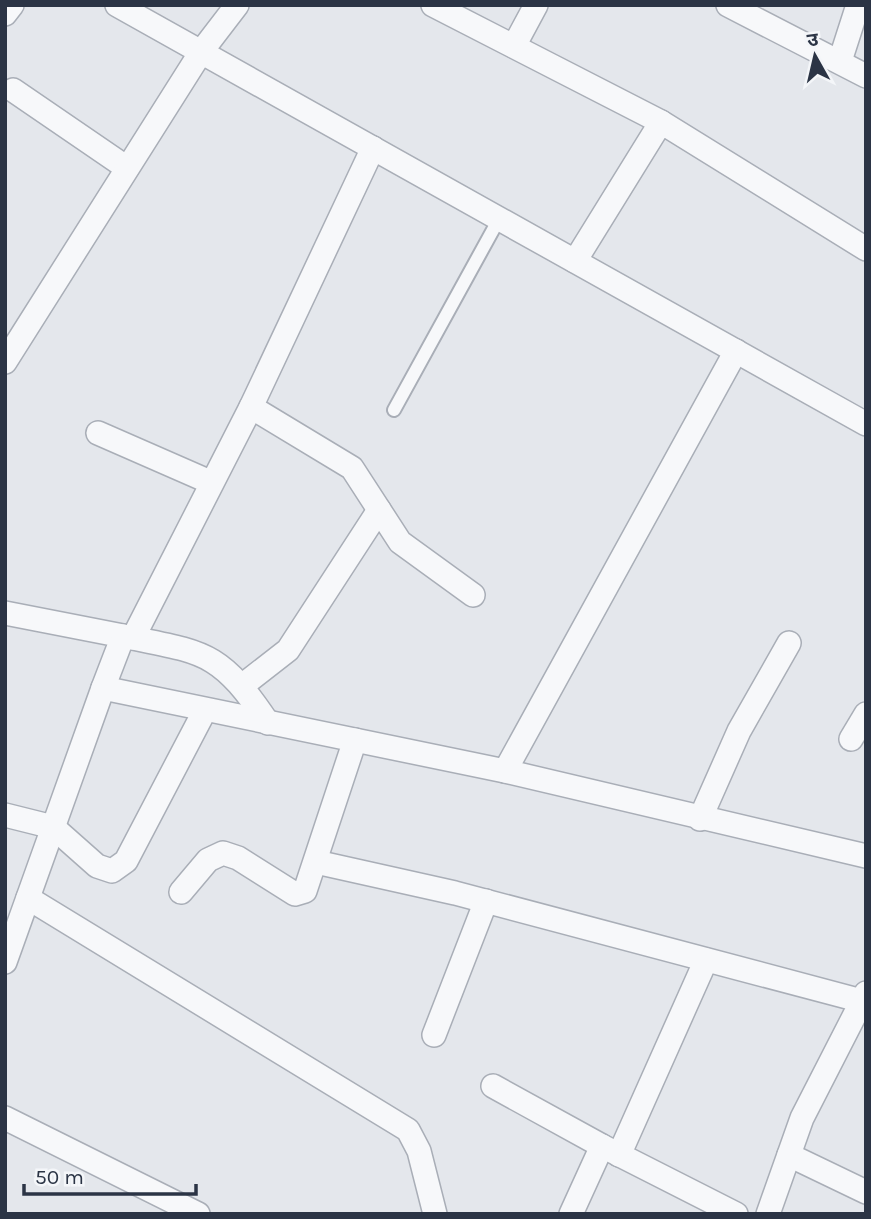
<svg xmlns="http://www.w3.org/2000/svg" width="871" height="1219" font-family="Karla,'Noto Sans Devanagari',sans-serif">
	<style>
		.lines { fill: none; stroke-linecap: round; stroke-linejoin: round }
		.lane-casing { stroke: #a9aeb7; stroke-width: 16 }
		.street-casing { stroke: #a9aeb7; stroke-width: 26 }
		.lane { stroke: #f7f8fa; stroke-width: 12 }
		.street { stroke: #f7f8fa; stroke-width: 23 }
	</style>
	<rect width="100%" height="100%" fill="#e4e7ec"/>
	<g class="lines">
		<defs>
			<polyline id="lane" points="394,410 499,219"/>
			<g id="street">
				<polyline points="117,5 866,424"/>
				<polyline points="433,5 661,122"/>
				<polyline points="728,5 866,76"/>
				<polyline points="5,14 12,5"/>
				<polyline points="514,46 536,5"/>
				<polyline points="840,61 858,5"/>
				<polyline points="13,90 127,168"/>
				<polyline points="575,261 661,122 866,249"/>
				<polyline points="5,362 201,52 237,5"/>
				<polyline points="251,407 352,468 400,542 473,595"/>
				<polyline points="98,433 210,482"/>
				<polyline points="5,613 123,636 103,688 505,771 866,856"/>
				<path d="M123,636C205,653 219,650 268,723"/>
				<polyline points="133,638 251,407 373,148"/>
				<polyline points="243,685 288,650 379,510"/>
				<polyline points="851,739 866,714"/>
				<polyline points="505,771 736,351"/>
				<polyline points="5,815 53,827 97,866 112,871 126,861 205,710"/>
				<polyline points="700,819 739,731 789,643"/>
				<polyline points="316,862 455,893 862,1001"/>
				<polyline points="181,892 208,860 223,853 238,858 295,894 305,891 355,740"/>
				<polyline points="28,898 408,1130 419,1151 435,1214"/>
				<polyline points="5,962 103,688"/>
				<polyline points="434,1035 486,901"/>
				<polyline points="493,1086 602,1146 736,1214"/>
				<polyline points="5,1118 198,1214"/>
				<polyline points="619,1155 706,960"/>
				<polyline points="789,1155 866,1192"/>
				<polyline points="571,1214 602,1146"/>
				<polyline points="768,1214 802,1118 866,993"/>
			</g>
		</defs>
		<use href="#lane" class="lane-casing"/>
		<use href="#street" class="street-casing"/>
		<use href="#lane" class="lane"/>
		<use href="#street" class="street"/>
	</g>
	<rect width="871" height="1219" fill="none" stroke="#2b3445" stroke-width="14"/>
	<g transform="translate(815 56) rotate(352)" stroke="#f4f6f9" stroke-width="5" paint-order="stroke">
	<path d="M0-5L12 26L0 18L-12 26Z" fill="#2b3445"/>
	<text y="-10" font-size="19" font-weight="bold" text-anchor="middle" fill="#2b3445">उ</text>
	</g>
	<path d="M24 1184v10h172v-10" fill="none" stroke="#2b3445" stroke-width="3.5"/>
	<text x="35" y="1184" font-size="21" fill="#2b3445" stroke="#f4f6f9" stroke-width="5" paint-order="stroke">50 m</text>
</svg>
